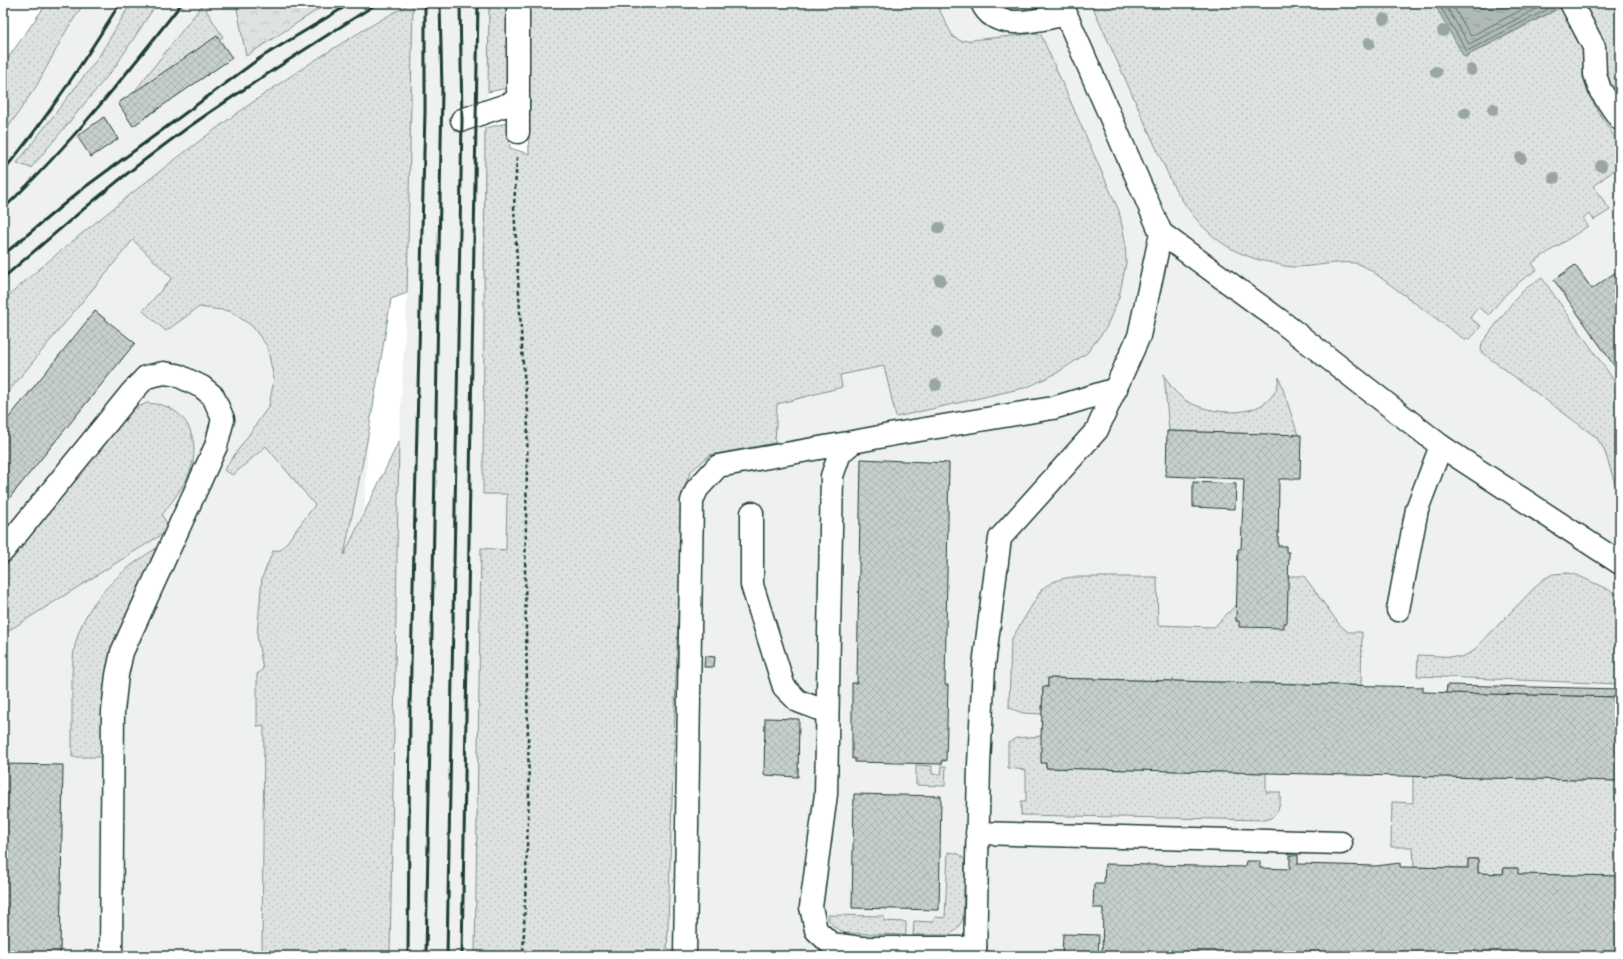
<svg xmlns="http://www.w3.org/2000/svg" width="1623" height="959" font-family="'Shantell Sans',sans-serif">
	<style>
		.built { fill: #eef1f0 }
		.grass { fill: url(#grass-dots); stroke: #7e908b }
		.forest { fill: url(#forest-crowns); stroke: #7e908b }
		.water { fill: url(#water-ripples); stroke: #758883 }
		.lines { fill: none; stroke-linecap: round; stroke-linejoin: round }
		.shore { stroke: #596f68; stroke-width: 1 }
		.building { fill: url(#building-cross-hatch); stroke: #1f3d34 }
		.minor-casing { stroke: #1f3d34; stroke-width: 25 }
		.path { stroke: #1f3d34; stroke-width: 2.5; stroke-dasharray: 4 3; stroke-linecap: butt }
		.minor { stroke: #fff; stroke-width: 22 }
		.rail { stroke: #1f3d34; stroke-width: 3 }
		.tree { fill: #99a6a3 }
	</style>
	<defs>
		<pattern id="grass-dots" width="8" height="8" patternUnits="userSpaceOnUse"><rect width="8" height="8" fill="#dee3e2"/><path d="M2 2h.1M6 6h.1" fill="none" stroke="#bec4c2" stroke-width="1.8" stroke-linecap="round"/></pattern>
		<pattern id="forest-crowns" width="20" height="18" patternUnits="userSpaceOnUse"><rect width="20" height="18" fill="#dee3e2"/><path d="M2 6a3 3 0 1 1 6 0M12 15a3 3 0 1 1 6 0" fill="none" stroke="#bec4c2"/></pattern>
		<pattern id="water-ripples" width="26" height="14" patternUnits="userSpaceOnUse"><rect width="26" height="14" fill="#afbab7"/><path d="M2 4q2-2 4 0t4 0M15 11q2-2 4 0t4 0" fill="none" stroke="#8e9896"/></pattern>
		<pattern id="building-cross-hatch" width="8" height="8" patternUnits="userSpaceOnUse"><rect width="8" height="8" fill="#c7cfcc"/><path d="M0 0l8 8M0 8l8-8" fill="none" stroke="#aab3b0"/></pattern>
	</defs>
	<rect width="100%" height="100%" fill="#fff"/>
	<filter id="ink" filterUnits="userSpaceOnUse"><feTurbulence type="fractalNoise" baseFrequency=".025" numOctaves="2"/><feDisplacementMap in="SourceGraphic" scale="8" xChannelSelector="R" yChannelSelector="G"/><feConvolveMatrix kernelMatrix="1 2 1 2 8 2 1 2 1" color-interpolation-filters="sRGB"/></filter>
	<g filter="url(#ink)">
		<g class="built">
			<polygon points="84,3 411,3 380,20 273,89 179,156 39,268 3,301 3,135 37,85 66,31"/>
			<polygon points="413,3 489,3 488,92 485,128 483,494 507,494 506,550 481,549 475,956 390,956 399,441 407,293"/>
			<polygon points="528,3 1620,3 1620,956 540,956 531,248 526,4"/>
			<polygon points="203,145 381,179 342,956 3,956 3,310"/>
		</g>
		<g class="grass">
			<polygon points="47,3 84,3 66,31 37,85 3,135 3,65"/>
			<polygon points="131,3 157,3 115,67 31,168 17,163 98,58"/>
			<polygon points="204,3 212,3 206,10 223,37 130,97"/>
			<path d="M411,3H413L407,293L391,299L368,436L344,555L399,441L390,956H262L264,725L257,726V674L263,669L257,636L262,578L273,551L281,550L315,505L266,446L233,475L224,470L269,406L274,379L267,346L252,326L230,311L199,307L166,331L143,311L172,278L133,240L3,398V301C42,265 84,232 126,198C216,126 310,58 411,3Z"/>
			<polygon points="489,3 509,3 508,88 488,92"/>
			<polygon points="526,3 936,3 953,37 961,41 1032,34 1041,35 1119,211 1125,240 1126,263 1119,297 1106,328 1087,353 1057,373 1028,387 896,417 884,366 840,375 842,387 777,404 775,443 710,455 691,471 682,493 667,956 475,956 481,548 506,550 507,494 483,494 485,128 507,123 510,148 529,154"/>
			<polygon points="994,3 1026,3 1025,11 1006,13"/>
			<path d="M1091,3H1434L1465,57L1562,7L1584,51L1583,76L1589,96L1620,146V166L1593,186L1610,210L1594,220L1589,214L1583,218L1588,226L1532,263L1537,270C1514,284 1504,295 1489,315L1478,307L1470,318L1481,326C1476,332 1473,339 1465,340L1369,269C1365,267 1360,264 1355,263C1335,261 1314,267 1294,267C1287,267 1280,265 1273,263C1223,254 1196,226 1172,183Z"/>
			<polygon points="1581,3 1620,3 1620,103 1609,88"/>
			<polygon points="1542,278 1620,389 1620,499 1604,449 1596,437 1481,352 1482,343 1512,303 1526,288"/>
			<path d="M1164,374C1168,384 1176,394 1185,400C1213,417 1275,421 1279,377L1298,435L1169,431Z"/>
			<path d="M147,403C157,404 167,405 176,412C194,425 198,451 190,471C184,487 172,501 162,515L168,526L164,533L3,634V569L127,412Z"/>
			<path d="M157,548L113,644L106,757H72C72,735 72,713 72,690C72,677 72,664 74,651C81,605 120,570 157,548Z"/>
			<polygon points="1568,573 1579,576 1620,595 1620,684 1417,676 1418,655 1462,657 1472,652 1542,580 1553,574"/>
			<path d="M1288,576H1304L1339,624L1348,632H1362L1361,685L1048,678V687H1043L1042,714L1023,713L1009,708L1011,640L1042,589C1052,581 1061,578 1074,577H1157L1158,625L1214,627L1237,604L1236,621L1286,623Z"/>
			<path d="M1041,736L1046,768L1266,773V792H1280C1281,805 1279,816 1266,820L1021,815V801H1026V770L1008,768V743L1016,738Z"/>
			<polygon points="916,765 932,766 932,774 941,774 942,766 946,766 945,786 916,785"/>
			<polygon points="1413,776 1620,781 1620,876 1518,874 1517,868 1504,868 1503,874 1478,873 1478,859 1468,859 1468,868 1414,867 1413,847 1391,847 1392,802 1413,803"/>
			<path d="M948,852C956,853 961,853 965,861L963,918L960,924L955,931L949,935H913L914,921L933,922L935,917L945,918Z"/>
			<polygon points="828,915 884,916 884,921 906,922 906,935 845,933 834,927 828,919"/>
		</g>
		<polygon class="forest" points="236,3 328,3 246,56"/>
		<polygon class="water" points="1434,3 1551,3 1555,10 1464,57"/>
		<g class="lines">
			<g class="shore">
				<polyline points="1438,3 1467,51 1548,9 1548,3"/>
				<polyline points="1444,3 1469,44 1542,6 1543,3"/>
				<polyline points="1451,3 1471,36 1535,3"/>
			</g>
		</g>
		<g class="building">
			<polygon points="217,36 232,58 133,126 118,103"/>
			<polygon points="104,117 118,139 91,157 77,136"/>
			<polygon points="1575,265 1592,289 1620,269 1620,374 1554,280"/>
			<polygon points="95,311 135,343 3,506 3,425"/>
			<polygon points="1167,431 1301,435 1300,479 1279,479 1278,546 1286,546 1286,552 1289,552 1287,623 1284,623 1284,628 1239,627 1239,621 1236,621 1238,549 1241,549 1244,479 1166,476"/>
			<polygon points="861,459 949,463 945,685 948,685 946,761 942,760 942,764 855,762 855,758 852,759 852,683 857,683"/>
			<polygon points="1193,482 1236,484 1235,509 1193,507"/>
			<polygon points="705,656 715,657 714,667 704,667"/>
			<polygon points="1048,678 1423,687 1423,692 1620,697 1620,781 1046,768 1046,763 1041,763 1041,736 1043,687 1048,687"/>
			<polygon points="1447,685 1620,689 1620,697 1446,693"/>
			<polygon points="765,718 799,719 798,777 764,775"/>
			<polygon points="3,764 63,765 60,956 3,956"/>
			<polygon points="854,794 941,796 939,910 852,908"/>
			<polygon points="1290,855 1298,855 1298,864 1376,866 1400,863 1400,867 1468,868 1468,859 1478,859 1478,873 1503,874 1504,868 1518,868 1518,874 1620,876 1620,956 1102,956 1103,908 1093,908 1094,884 1104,884 1105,864 1245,867 1246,861 1260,861 1260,868 1290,869"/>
			<polygon points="1063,934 1099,935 1098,956 1062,956"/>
		</g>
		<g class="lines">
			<defs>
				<g id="minor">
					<polyline points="518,3 518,132"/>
					<path d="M982,3C996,34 1041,19 1066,14"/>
					<polyline points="1061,3 1161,233 1278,319 1441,446 1620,563"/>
					<polyline points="1571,3 1594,47 1595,74 1600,90 1620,119"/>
					<polyline points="462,120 518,101"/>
					<polyline points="752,513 752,585 784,687 798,701 827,712"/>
					<polyline points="3,551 132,392 146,377 164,373 177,375 202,387 213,396 223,419 216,446 122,652 117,675 113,711 111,956"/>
					<polyline points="1398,610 1417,509 1441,446"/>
					<polyline points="977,833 1341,843"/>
					<polyline points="975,948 861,948 831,944 816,930 811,907 826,794 832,476 840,453 853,442 895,434 1053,408 1116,389"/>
					<polyline points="685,956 692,501 697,489 718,466 853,442"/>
					<polyline points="975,956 979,765 984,665 1000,538 1097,430 1139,336 1161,233"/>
				</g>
			</defs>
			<use href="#minor" class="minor-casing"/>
			<polyline class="path" points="517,157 514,207 523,365 528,412 525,576 529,792 523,956"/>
			<use href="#minor" class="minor"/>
			<g class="rail">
				<path d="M3,171C47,119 84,61 120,3"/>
				<path d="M3,209C69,146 126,75 182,3"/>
				<polyline points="3,255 81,190 260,58 351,3"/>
				<path d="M3,278C62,227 122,175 186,129C248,85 313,44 378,3"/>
				<polyline points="408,956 410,706 425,112 425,3"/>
				<polyline points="426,956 442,90 440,3"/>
				<polyline points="447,956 462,120 460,3"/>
				<polyline points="462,956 478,3"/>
			</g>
		</g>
		<g class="tree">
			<circle cx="1384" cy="19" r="6"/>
			<circle cx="1443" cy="31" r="6"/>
			<circle cx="1369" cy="43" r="6"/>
			<circle cx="1471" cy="70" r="6"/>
			<circle cx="1436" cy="72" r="6"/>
			<circle cx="1493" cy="109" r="6"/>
			<circle cx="1465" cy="113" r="6"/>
			<circle cx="1521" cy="158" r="6"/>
			<circle cx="1601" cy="166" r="6"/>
			<circle cx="1554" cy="178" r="6"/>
			<circle cx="939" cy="228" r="6"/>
			<circle cx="940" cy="280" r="6"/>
			<circle cx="937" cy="332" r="6"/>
			<circle cx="936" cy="385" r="6"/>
		</g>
	</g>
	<rect width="1623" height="959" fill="none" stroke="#fff" stroke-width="16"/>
	<rect x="8" y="8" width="1607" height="943" fill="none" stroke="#1f3d34" stroke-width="1.5" filter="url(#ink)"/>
</svg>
